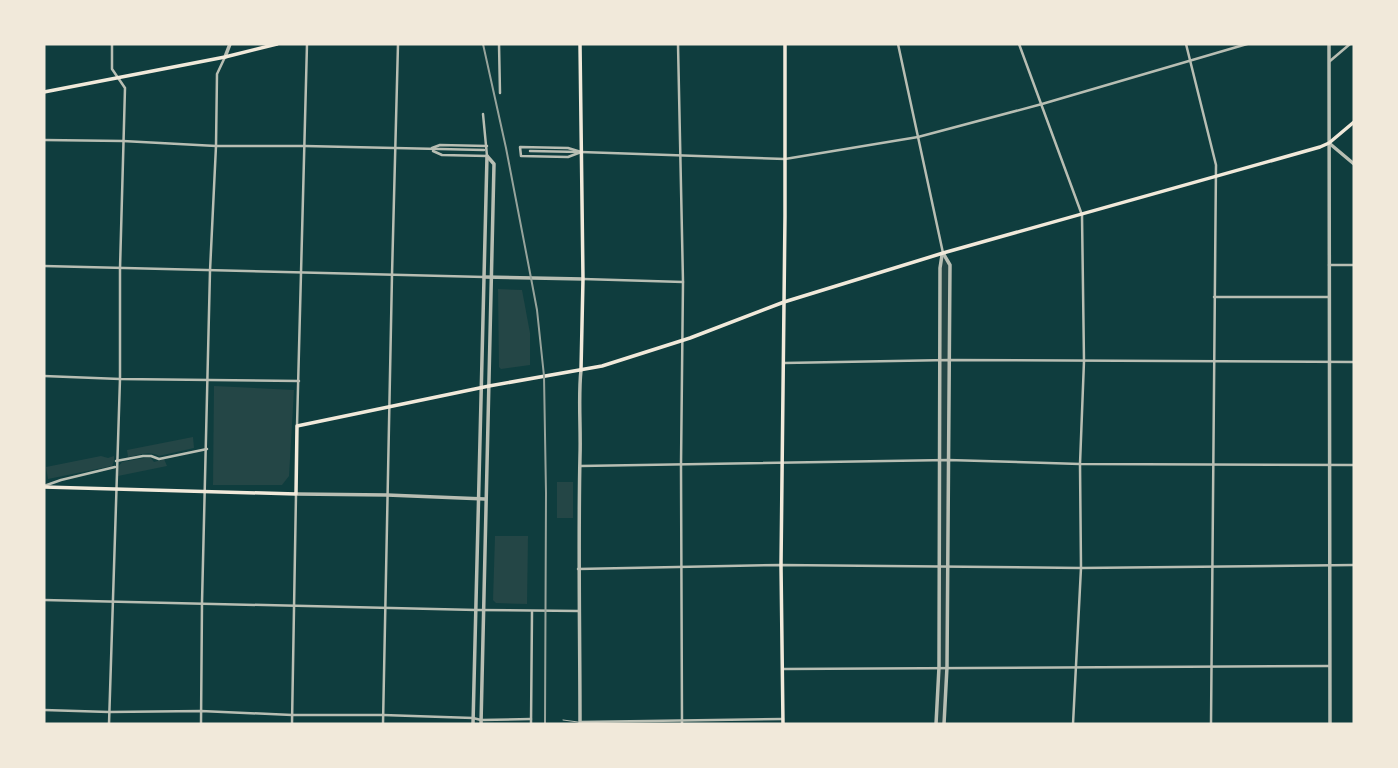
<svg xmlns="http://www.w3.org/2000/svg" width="1398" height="768" font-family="Signika,sans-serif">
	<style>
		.green { fill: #244646 }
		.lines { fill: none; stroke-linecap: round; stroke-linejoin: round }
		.service { stroke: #b8beb3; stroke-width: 1 }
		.minor { stroke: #b8beb3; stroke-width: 2.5 }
		.tertiary { stroke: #b8beb3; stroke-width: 3.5 }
		.secondary { stroke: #f1e9da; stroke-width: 3.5 }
		.rail { stroke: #97a49c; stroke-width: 2 }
	</style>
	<rect width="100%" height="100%" fill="#0f3d3e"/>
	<g class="green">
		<polygon points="943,253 950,265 947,667 944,724 936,724 939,667 940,268"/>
		<polygon points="498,289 522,290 530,333 530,365 501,369 499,367"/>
		<polygon points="214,386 294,390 289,476 282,485 213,485"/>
		<path d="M193,437L194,448L159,456C150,450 138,455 128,457L127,450Z"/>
		<polygon points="101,456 108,458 114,456 114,461 112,466 48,479 46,467"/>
		<polygon points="150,457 154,462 164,459 167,466 118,476 118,467 122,462"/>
		<rect x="557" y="482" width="16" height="36"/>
		<polygon points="495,536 528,536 527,604 496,603 493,600"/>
	</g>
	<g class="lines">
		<polyline class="service" points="563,720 578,722"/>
		<g class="minor">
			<polyline points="499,44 500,93"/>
			<polyline points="678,44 683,282 681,465 682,724"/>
			<polyline points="898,44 943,253"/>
			<polyline points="1019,44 1082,215 1084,361 1080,464 1081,568 1073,724"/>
			<polyline points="1186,44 1216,165 1211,724"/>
			<polyline points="1330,61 1350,44"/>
			<polyline points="44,140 123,141 216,146 305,146 484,150"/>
			<polygon points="520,147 568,148 581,152 568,157 521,156"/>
			<polyline points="432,148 440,145 487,146"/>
			<polyline points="433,151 442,155 487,156 483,114"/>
			<polyline points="530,151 581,152 785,159 918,137 1042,104 1247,44"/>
			<polyline points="1329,265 1354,265"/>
			<polyline points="44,266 484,277"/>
			<polyline points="583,279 683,282"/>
			<polyline points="1214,297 1329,297"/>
			<polyline points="784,363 949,360 1354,362"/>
			<polyline points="44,376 120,379 299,381"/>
			<polyline points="297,426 307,44"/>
			<polyline points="116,461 143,456 151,456 159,459 207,449"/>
			<polyline points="580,466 948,460 1080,464 1354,465"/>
			<polyline points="44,486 61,480 115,467"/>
			<polyline points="578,569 781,565 1081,568 1354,565"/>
			<polyline points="44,600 476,610 579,611"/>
			<polyline points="783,669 1329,666"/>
			<polyline points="44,710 109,712 201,711 292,715 383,715 473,718 481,720 531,719"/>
			<polyline points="580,722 783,719"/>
			<polyline points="109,724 120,379 120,269 125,88 112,69 112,44"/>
			<polyline points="201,724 202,603 210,271 216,146 217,74 225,57"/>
			<polyline points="292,724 296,494"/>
			<polyline points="383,724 392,275 398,44"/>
			<polyline points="531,724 532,612"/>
		</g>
		<g class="tertiary">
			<polyline points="1329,44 1330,724"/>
			<polyline points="225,57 230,44"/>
			<polyline points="1329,143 1354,164"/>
			<polyline points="943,253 950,265 947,667 944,724"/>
			<polyline points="484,277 583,279"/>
			<polyline points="296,494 387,495 485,499"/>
			<polyline points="473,724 487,156"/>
			<polyline points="481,724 494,164 487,156"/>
			<path d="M580,724C580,635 578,545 580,456C581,427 578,398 581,370"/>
			<polyline points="936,724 939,667 940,268 942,255"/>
		</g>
		<g class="secondary">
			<polyline points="580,44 583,279 581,370"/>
			<polyline points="44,92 225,57 277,44"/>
			<polyline points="44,487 296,494 297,426 489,386 602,366 690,338 784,302 943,253 1320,147 1329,143 1354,122"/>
			<polyline points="783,724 781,565 785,216 785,44"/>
		</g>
		<polyline class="rail" points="483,44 506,148 531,278 537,310 544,376 546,493 545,724"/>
	</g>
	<rect width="1398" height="768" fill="none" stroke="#f1e9da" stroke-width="91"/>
</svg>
